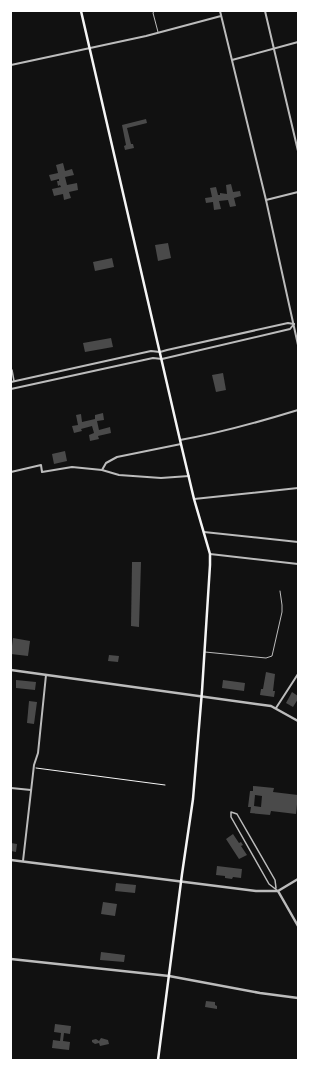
<svg xmlns="http://www.w3.org/2000/svg" width="309" height="1071" font-family="'Fira Sans',sans-serif">
	<style>
		.building { fill: #4a4a4a; fill-rule: evenodd }
		.lines { fill: none; stroke-linecap: round; stroke-linejoin: round }
		.path { stroke: #f5f5f5; stroke-width: 1 }
		.service { stroke: #bcbcbc; stroke-width: 1 }
		.pedestrian { stroke: #bcbcbc; stroke-width: 1.5 }
		.minor { stroke: #bcbcbc; stroke-width: 2 }
		.tertiary { stroke: #bcbcbc; stroke-width: 2.5 }
		.secondary { stroke: #f5f5f5; stroke-width: 2.5 }
	</style>
	<rect width="100%" height="100%" fill="#111"/>
	<g class="building">
		<polygon points="146,119 147,123 127,128 131,144 133,144 134,148 125,150 124,146 126,145 122,125"/>
		<polygon points="63,163 65,171 72,169 74,175 65,177 67,185 77,183 78,190 69,192 71,198 64,200 63,194 54,196 52,189 61,187 60,185 58,186 57,181 59,181 59,179 51,181 49,175 58,173 56,165"/>
		<polygon points="231,184 233,192 240,191 241,196 234,198 236,206 230,207 228,200 219,201 221,209 214,210 213,202 206,203 205,198 212,197 210,188 216,187 218,195 220,195 220,193 227,194 226,185"/>
		<polygon points="168,243 171,258 158,261 155,245"/>
		<polygon points="112,258 114,267 95,271 93,262"/>
		<polygon points="111,338 113,347 85,352 83,343"/>
		<polygon points="223,373 226,390 216,392 212,375"/>
		<polygon points="103,413 104,420 97,421 99,430 110,427 111,433 98,436 99,439 90,441 89,435 94,433 92,426 81,429 82,431 74,433 72,426 78,425 76,415 81,414 82,422 95,419 95,415"/>
		<polygon points="65,451 67,461 54,464 52,454"/>
		<polygon points="132,562 141,562 139,627 131,626"/>
		<polygon points="13,638 30,641 28,656 11,654"/>
		<polygon points="109,655 119,656 118,662 108,661"/>
		<polygon points="266,672 275,674 273,691 275,691 274,697 260,695 261,689 263,689"/>
		<polygon points="16,680 36,682 35,690 16,688"/>
		<polygon points="223,680 245,683 244,691 222,688"/>
		<polygon points="292,692 298,696 298,699 293,707 286,703"/>
		<polygon points="29,701 37,702 34,724 27,723"/>
		<path d="M253,786L274,788L273,792L298,795L296,814L271,811L270,815L250,813L251,807H248L250,791H253ZM255,795L262,796L261,807L254,806Z"/>
		<polygon points="233,834 239,843 241,842 243,845 241,846 247,855 239,859 226,839"/>
		<polygon points="11,843 17,844 16,852 11,851"/>
		<polygon points="217,866 242,869 241,878 233,877 232,879 225,878 225,876 216,875"/>
		<polygon points="116,883 136,885 135,893 115,891"/>
		<polygon points="103,902 117,904 115,916 101,914"/>
		<polygon points="101,952 125,955 124,962 100,960"/>
		<polygon points="206,1001 215,1002 215,1005 217,1006 217,1009 205,1007"/>
		<polygon points="55,1024 71,1026 70,1034 64,1033 63,1041 70,1042 69,1050 52,1048 53,1040 60,1041 61,1033 54,1032"/>
		<polygon points="101,1038 108,1040 109,1044 100,1046 99,1043 95,1044 92,1042 92,1040 96,1039 99,1041"/>
	</g>
	<g class="lines">
		<polyline class="path" points="36,768 165,785"/>
		<g class="service">
			<polyline points="154,11 153,13 158,32"/>
			<polyline points="205,652 266,658 272,656 282,612 282,605 280,591"/>
		</g>
		<g class="pedestrian">
			<polyline points="12,370 14,381"/>
			<polyline points="276,888 275,880 237,814 231,812 231,817 269,884 278,891"/>
		</g>
		<g class="minor">
			<polyline points="220,11 266,200 298,345"/>
			<polyline points="265,11 298,151"/>
			<polyline points="232,60 298,42"/>
			<polyline points="11,65 146,36 221,16"/>
			<polyline points="266,200 298,192"/>
			<polyline points="11,382 151,351 160,352 167,350 288,323 294,324"/>
			<polyline points="11,389 153,358 162,359 290,329 294,324"/>
			<path d="M180,440C220,433 259,422 298,410"/>
			<polyline points="102,470 106,463 117,457 181,444"/>
			<polyline points="11,472 41,465 42,472 72,467 102,470 119,475 161,478 189,476"/>
			<polyline points="194,499 298,488"/>
			<polyline points="204,532 298,542"/>
			<polyline points="210,554 298,564"/>
			<polyline points="276,708 298,674"/>
			<polyline points="11,788 31,790"/>
			<polyline points="23,861 34,765 38,753 46,675"/>
		</g>
		<g class="tertiary">
			<polyline points="11,670 271,706 298,721"/>
			<polyline points="11,860 256,891 278,891 298,879"/>
			<polyline points="278,891 298,926"/>
			<polyline points="11,959 169,976 260,993 298,998"/>
		</g>
		<polyline class="secondary" points="81,11 180,440 194,499 210,554 210,565 202,691 193,799 182,874 158,1060"/>
	</g>
	<rect width="309" height="1071" fill="none" stroke="#ffffff" stroke-width="24"/>
</svg>
